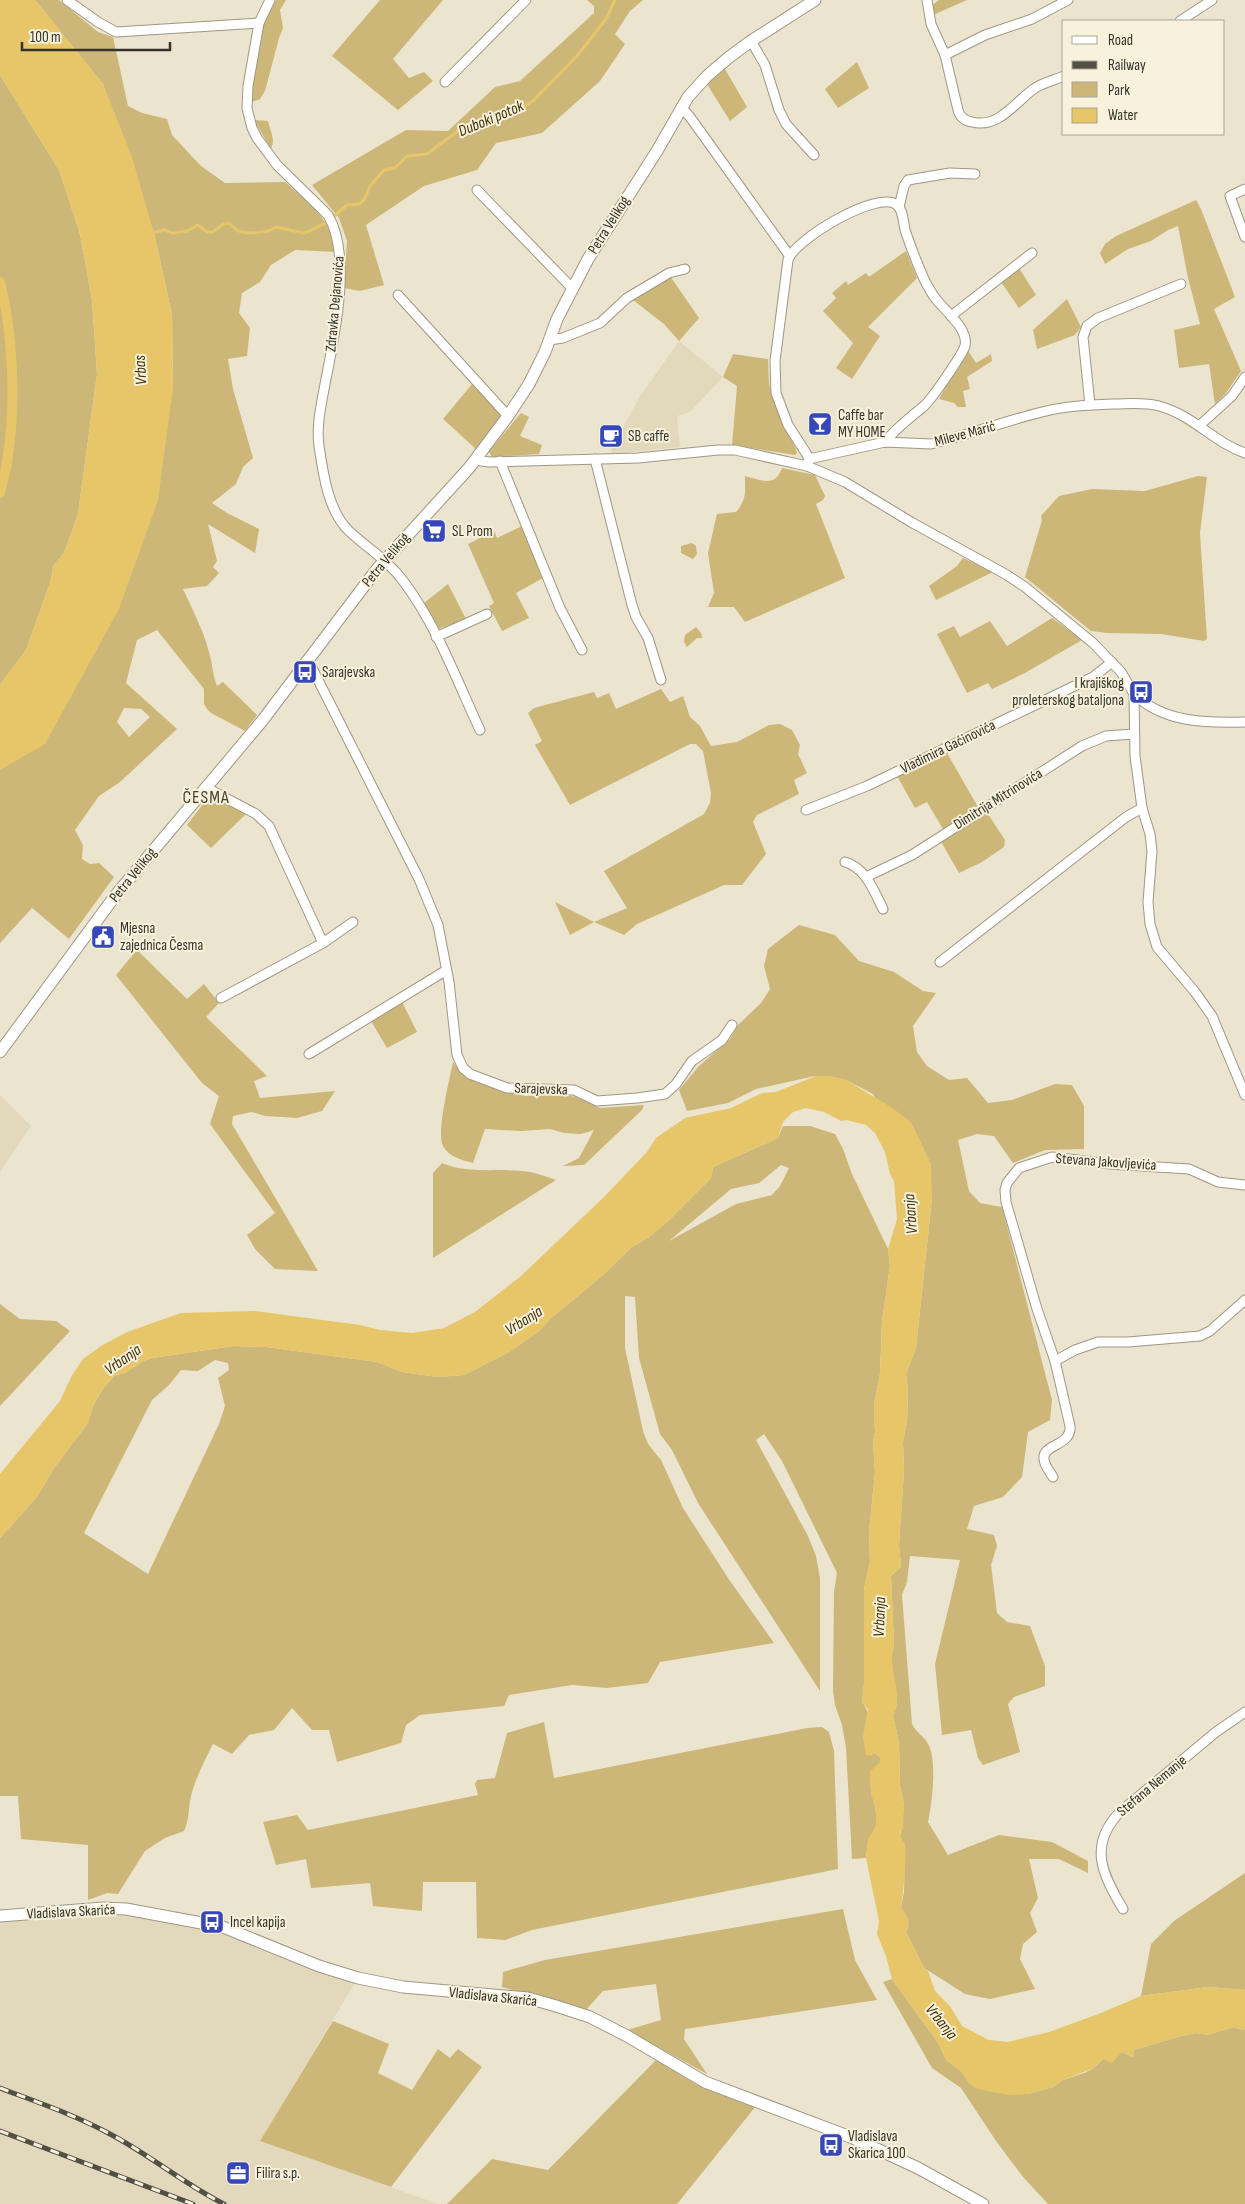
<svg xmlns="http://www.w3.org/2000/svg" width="1245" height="2204" font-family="'Sofia Sans Condensed',sans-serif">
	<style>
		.built { fill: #e2d8bc }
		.green { fill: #cdb778; fill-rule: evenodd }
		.water { fill: #e6c669 }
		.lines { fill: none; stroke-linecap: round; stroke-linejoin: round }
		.stream { stroke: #e6c669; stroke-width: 3 }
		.canal { stroke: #e6c669; stroke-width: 10 }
		.minor-casing { stroke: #9e9784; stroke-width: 11 }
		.tertiary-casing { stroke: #9e9784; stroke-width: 13 }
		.minor { stroke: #fff; stroke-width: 9 }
		.tertiary { stroke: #fff; stroke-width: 11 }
		.rail-casing { stroke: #524f45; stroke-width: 5 }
		.rail { stroke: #f8f1dc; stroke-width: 3; stroke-dasharray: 9; stroke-linecap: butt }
		.labels { text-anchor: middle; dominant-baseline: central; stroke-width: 4; stroke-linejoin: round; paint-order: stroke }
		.street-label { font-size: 15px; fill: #34322a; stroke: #f8f1dc }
		.poi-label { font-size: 15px; fill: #34322a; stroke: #f8f1dc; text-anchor: start }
		.water-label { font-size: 16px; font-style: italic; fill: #3d3006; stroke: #f8f1dc }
		.quarter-label { font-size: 18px; letter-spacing: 1px; fill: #474130; stroke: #f8f1dc }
	</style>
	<rect width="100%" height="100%" fill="#ebe4cf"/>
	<g class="built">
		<polygon points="679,341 723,377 690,412 677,416 680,447 611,454 612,448 639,398"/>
		<polygon points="0,1095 31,1126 0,1172"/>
		<polygon points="103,1908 223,1927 358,1978 260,2141 438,2204 0,2204 0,1916"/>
	</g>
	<g class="green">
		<path d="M35,0H59L98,32L113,37L128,106L142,113L167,119L172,135L201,166L225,183L285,182C306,201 334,221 335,252L295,250L271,265L260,282L242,293L239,313L250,328L247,356L228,359L233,389L253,458L243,467L236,484L212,503L227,513L259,529L255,553L208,524L217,561L213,567L219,573L207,586L183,589C193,611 206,635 211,660C213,671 213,675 217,686L223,682L257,715L245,731L211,713L207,709L204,704V689L157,630L137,640L126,683L177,729L120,782L99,796L75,830L83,845L82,859L90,864L99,863L114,877L69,939L32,908L0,943V769L173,388L172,315L155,237L103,84ZM124,708L141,709L150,717L129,737L117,722Z"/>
		<polygon points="276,0 286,0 280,10 283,28 279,38 265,91 260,99 252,102 251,87 262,27"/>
		<polygon points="380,0 443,0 393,59 409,78 424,72 433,81 398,110 332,56"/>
		<polygon points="587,0 643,0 630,11 615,34 625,44 600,81 542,133 496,143 477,170 424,186 366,225 384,285 360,291 344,288 347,241 339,218 312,185 406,130 448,131 495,87 520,81 594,13 594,6"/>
		<polygon points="939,0 967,0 933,15 931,6"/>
		<polygon points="857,62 869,88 838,108 825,89"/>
		<polygon points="725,69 747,107 730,121 707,84"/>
		<polygon points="0,75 59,170 80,234 92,300 97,374 78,514 64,553 53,566 51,580 26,650 0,685"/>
		<path d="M254,120L268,121C270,131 276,139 271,149Z"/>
		<polygon points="1196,200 1201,209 1235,297 1214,309 1241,371 1226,393 1215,404 1209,364 1179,368 1174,330 1200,324 1188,278 1178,226 1168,230 1151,241 1128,249 1105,264 1100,253 1105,244 1116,236"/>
		<polygon points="906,251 917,278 868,327 880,336 852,379 836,368 853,343 823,311 836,298 832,293 846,281 848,285 866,273 869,277"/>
		<polygon points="1019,268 1036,295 1019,308 1001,282"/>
		<polygon points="670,276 699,318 679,341 664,324 633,300"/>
		<polygon points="1067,299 1081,327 1075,335 1037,349 1033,330"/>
		<polygon points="967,349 976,363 991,354 992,361 967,377 970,389 963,391 966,407 958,407 954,403 939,399"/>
		<polygon points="733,354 768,359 769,384 780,417 796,449 797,453 795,455 732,445 737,386 723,377"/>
		<polygon points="473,383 501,415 501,419 476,449 443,419"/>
		<polygon points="521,413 529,417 520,436 542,445 539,454 492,457 489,452 491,449"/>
		<path d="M782,468L815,475L825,496L823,500L816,504L845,578L745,622L734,607H708L714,593L708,553L717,514L736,512C747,499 745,493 745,476C761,480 775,488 782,468Z"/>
		<polygon points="1198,476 1207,477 1200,533 1207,639 1204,641 1161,634 1107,633 1091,631 1025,577 1042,520 1041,516 1059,496 1092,489 1145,491"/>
		<polygon points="524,525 543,578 516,593 529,618 502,631 489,606 494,603 468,544 494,531 497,538"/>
		<polygon points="692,543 696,546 697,554 693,559 681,553 681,546"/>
		<polygon points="963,558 993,572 936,600 929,586 957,566"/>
		<polygon points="448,584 466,619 438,629 424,603"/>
		<polygon points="1052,618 1082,640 1025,673 992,689 988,683 967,693 937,634 954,626 960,637 990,621 1007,646"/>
		<polygon points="696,627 701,633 702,638 697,638 687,647 684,642 685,635"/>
		<polygon points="661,689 670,702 683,696 690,717 700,726 711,746 737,742 769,725 780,724 792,730 800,745 798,754 807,773 794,780 799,794 757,815 753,822 766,854 742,885 724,885 637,924 624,935 594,922 570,935 555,902 594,922 627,908 604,871 704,814 710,803 711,793 703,751 696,744 690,744 570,805 535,745 542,741 528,713 534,708 594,692 597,698 609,693 616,709"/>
		<polygon points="947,753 978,807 943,829 927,802 915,808 897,776"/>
		<polygon points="212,798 218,798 247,813 211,848 187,825 203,804"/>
		<polygon points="986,811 1005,840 1004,847 982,862 959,873 940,840"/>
		<path d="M799,925L835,935L859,961L894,972L923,991L936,993L913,1026L917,1052L927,1066L949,1080L967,1078L988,1103L1012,1100L1055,1084L1072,1085L1084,1106V1149L1045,1150L1013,1163L994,1136L977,1134L958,1140L969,1191L980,1203L1002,1207L1052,1400L1050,1420L1028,1432L1022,1477L1003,1497L974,1506L967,1529L994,1535L997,1546L991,1565L997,1613L1007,1622L1030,1626L1045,1666V1686L1014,1697L1008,1704L1020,1752L983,1765L978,1758L971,1730L942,1735L935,1664L960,1560L910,1556L907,1582L902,1595L912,1724C917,1734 923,1735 927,1742C938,1758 932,1803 928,1822L948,1855L999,1835L1052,1842L1088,1861V1873L1059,1859H1029L1038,1898L1030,1913L1037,1932L1023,1944L1020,1959L1035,1989L990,1999L965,1994L924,1968L906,1932C911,1922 907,1916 901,1908L904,1892L905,1846L900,1838L904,1805L900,1785L899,1742L893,1716C904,1695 886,1668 894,1646L891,1576L901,1567L899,1545L904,1470L903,1442L907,1422L908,1390L906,1374L916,1348L932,1198L873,1094L846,1080L829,1076H815L756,1089L728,1103L687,1111L679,1090L699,1066L730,1039L738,1025L761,1003L770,989L764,966L768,949Z"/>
		<polygon points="137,950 187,999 204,984 219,1003 206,1017 267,1076 254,1081 260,1098 335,1091 322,1111 297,1118 265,1116 252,1112 233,1116 232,1124 318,1271 275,1269 255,1249 247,1235 275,1213 210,1124 219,1096 202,1083 116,975"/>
		<polygon points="402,1002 417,1032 387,1048 371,1021"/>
		<path d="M453,1062L462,1074L507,1092L525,1096L566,1095L576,1097L600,1108L644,1105L642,1110L584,1165L563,1166L579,1158L594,1130L581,1134L564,1133L550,1129L521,1131L485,1129L473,1163C462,1160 449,1157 443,1146C436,1133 450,1078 453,1062Z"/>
		<path d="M783,1126H810L835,1134L843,1149L852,1174L888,1249L890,1265L882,1322L880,1374L874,1404L875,1432L873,1442L875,1472L869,1532L870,1562L864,1589V1684L862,1702C869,1711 869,1716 865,1727L874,1753L881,1758L880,1763C859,1777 880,1804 876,1825C875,1830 871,1834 869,1839C867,1845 867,1852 866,1858L852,1859L846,1748L842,1725L835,1705L833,1691L834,1592L837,1573L782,1461L764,1434L756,1440L808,1536L816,1556L820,1578V1691L698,1503L672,1450L660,1434L639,1358L635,1297L625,1296V1348L643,1431L648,1444L661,1460L683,1508L728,1578L774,1643L660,1662L648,1683L607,1688L572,1685L509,1695L504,1706L420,1715L406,1725L401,1743L337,1762L329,1730H312L292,1708L274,1730L249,1735L232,1754L213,1744C205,1760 197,1775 192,1792C188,1805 190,1819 184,1831L165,1838L145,1851L118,1894L107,1893L88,1900V1845L21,1839L18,1796H0V1538L37,1497L54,1468L88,1423L93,1406L102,1390L114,1376L125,1373L143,1361L153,1358L233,1346L266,1347L377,1362L402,1372L438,1377L464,1375L509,1352L538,1332L551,1318L602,1276L632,1247L648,1238L668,1221L711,1178L713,1167L778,1138ZM781,1165L789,1168L780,1186L772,1195L736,1204L669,1241L731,1189L759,1183ZM215,1360L228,1363L229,1370L218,1378L225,1406L219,1424L148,1574L84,1533L152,1400L169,1385L181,1370L198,1371Z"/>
		<path d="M442,1163C470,1175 500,1167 530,1172C539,1174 548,1177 556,1180L433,1258V1173Z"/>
		<polygon points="0,1304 20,1319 56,1321 70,1331 0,1406"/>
		<polygon points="544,1722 554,1778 807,1728 822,1727 829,1732 834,1751 838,1869 532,1930 505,1940 477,1938 476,1882 423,1882 422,1911 373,1906 370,1883 311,1888 306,1859 276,1865 263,1822 297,1815 308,1830 478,1795 475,1784 477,1780 495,1778 507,1733"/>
		<polygon points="1245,1873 1245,1990 1208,1987 1141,1996 1151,1944 1174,1921"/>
		<polygon points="843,1909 855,1960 877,2000 685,2029 684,2039 707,2074 627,2030 661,2020 656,1984 603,1991 586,2010 502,1987 503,1972 545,1960"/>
		<polygon points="892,1979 939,2044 946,2060 961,2071 969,2083 1028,2094 1053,2087 1063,2080 1084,2073 1094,2068 1103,2059 1115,2058 1122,2052 1133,2057 1134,2050 1181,2036 1197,2033 1207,2035 1234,2027 1242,2030 1245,2028 1245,2204 1048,2204 1023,2177 996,2141 961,2088 932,2068 883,1982"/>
		<polygon points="333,2021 389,2044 378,2073 412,2090 438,2049 450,2058 458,2049 482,2067 391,2187 260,2141"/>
		<polygon points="656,2060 697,2085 756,2106 677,2204 447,2204 492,2159 548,2170"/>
	</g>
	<g class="water">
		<polygon points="0,0 35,0 103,84 132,157 155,237 172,315 173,388 158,500 119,609 45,744 0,770 0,685 26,650 51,580 53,566 64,553 78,514 97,374 92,300 80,234 59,170 0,75"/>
		<path d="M816,1076H829L846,1080L891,1107L911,1122L931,1164L932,1198L916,1348L906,1374L908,1390L907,1422L903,1442L904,1470L899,1545L901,1567L891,1576L894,1646C886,1666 905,1694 893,1716L899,1742L900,1785L904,1805L903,1829L900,1831C900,1839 903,1839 905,1845C907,1850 903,1901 901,1907C907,1916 911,1922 906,1932L924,1968L928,1971L935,1991L950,2006L962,2026L989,2040L1008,2042L1049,2032L1101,2013L1141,1996L1208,1987L1245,1990V2028L1242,2030L1234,2027L1207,2035L1197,2033L1181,2036L1134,2050V2057L1122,2052L1112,2063L1103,2059L1094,2068L1063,2080L1053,2087L1028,2094L1009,2095L977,2089L969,2083L961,2071L946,2060L939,2044L892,1979L886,1956L877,1934L879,1921L866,1858L868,1840L876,1826V1810L871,1794L870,1771L880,1763L881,1758L874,1753L871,1756L866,1755L863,1737L868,1709L862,1702L864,1684V1589L870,1562L869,1532L875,1472L873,1442L875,1432L874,1404L880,1374L882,1322L890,1265L888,1249L897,1219L894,1181L890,1174L885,1152L875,1133L866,1125L847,1120L841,1121L824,1112L806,1108L793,1112L783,1122L778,1138L713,1167L711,1178L668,1221L648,1238L632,1247L602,1276L551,1318L538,1332L509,1352L464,1375L438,1377L402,1372L377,1362L266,1347L233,1346L153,1358L143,1361L125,1373L114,1376L102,1390L93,1406L88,1423L54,1468L37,1497L0,1538V1474L60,1401L71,1377L83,1359L101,1346L127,1332L181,1313L255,1311L360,1325L380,1330L413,1333L444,1328L475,1312L521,1276L603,1198L647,1152L656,1138L685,1118L731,1108L762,1093L776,1092Z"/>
	</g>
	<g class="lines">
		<path class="stream" d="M151,233L164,230L173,233L187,231L198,225L207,232H213L222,225L229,223C232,226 236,230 239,231C247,234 270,233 276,227L304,233L310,231L327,222L347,205L359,204L364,200L370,186L384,170L395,168L407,156L427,154L458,131L471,124L511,114L533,101L577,56L606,19L615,0"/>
		<path class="canal" d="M0,282C13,333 16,403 8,455C7,468 3,480 0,493"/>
		<defs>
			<g id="minor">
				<polyline points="67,0 98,22 116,32 259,23"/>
				<path d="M270,0L259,23L248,86L247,108L252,128L257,138L277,165L328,215C352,256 335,333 326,379C322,401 316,424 319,446C323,473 328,511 349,531C368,549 388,560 404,582C437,626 457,681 480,730"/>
				<path d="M927,0L931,24L945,55L958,110C960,117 965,121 972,122C999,129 1016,101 1035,88C1043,83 1054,80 1064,76"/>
				<polyline points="1180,21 1212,0"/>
				<polyline points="751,41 765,65 779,110 786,124 814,155"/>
				<polyline points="945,55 985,35 1032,19 1068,0"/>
				<polyline points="445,82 526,0"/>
				<polyline points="681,107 690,117 789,255"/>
				<polyline points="1245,189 1230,196 1245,237"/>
				<polyline points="477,190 572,288"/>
				<polyline points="899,207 904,186 908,180 950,173 975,174"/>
				<polyline points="398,295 508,416"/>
				<polyline points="951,316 1032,253"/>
				<polyline points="549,340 563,338 600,323 627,298 669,273 685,269"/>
				<polyline points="1090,405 1083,337 1087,326 1098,318 1181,284"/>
				<polyline points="1200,425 1232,396 1245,377"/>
				<polyline points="595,459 632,605 636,617 648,638 661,680"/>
				<path d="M809,459L885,442L931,444L943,441C976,432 1009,420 1042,412C1065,406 1089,405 1113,404C1128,404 1144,402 1159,406C1193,415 1213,442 1245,453"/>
				<polyline points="475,460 489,462 638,458 718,450 735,450 807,466 845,482 911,522 1007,575 1025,587 1093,643 1121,672 1134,694 1135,756 1142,808 1150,834 1152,851 1148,902 1150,924 1157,947 1195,992 1212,1016 1245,1095"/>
				<polyline points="500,461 560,608 582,650"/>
				<path d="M807,466L809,459L806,453L788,425L776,393L775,361L788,260C794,240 878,189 897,205C904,211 903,225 906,233C912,250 918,267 926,283C929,288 932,294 936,299C945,311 969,329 965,346C962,355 932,399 924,406C910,418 897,427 885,442"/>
				<polyline points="436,637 487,614"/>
				<polyline points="306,661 312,668 419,879 438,925 449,982 457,1055 463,1068 470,1074 507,1088 574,1090 597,1101 637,1098 665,1094 676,1084 692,1061 722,1040 732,1025"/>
				<path d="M1134,694C1164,723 1206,723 1245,722"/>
				<polyline points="205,787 256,814 269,826 323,943 221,998"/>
				<polyline points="806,810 867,786 1093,677 1112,662"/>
				<path d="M845,862C866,868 874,891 883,909"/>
				<polyline points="866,877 912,855 1082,746 1106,736 1134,734"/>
				<polyline points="323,943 353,922"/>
				<polyline points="940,962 1126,817 1142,808"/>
				<polyline points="309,1054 445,971"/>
				<polyline points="1055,1361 1075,1350 1098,1342 1128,1342 1200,1336 1210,1331 1245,1300"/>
				<path d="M1053,1477C1050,1472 1044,1465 1044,1459C1042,1444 1072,1446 1070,1426L1055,1361L1037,1309L1006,1202L1005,1190L1007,1183L1019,1168L1052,1157L1110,1164L1189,1169L1218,1182L1245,1185"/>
				<path d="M1123,1909C1102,1874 1088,1845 1120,1812L1216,1732L1245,1712"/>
			</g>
			<g id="tertiary">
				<polyline points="0,1052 115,896 262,721 377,569 469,468 508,416 529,384 545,352 557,319 588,259 657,151 688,97 707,76 728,58 751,41 815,0"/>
				<polyline points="0,1916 103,1908 126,1909 223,1927 319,1966 358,1978 403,1987 528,1998 556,2006 590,2017 627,2036 705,2082 853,2138 918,2168 983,2204"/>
			</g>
		</defs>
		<use href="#minor" class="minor-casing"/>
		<use href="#tertiary" class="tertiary-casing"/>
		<use href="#minor" class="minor"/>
		<use href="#tertiary" class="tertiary"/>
		<defs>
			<g id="rail">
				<path d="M0,2088C37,2102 75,2115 110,2134C150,2155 184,2184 224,2204"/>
				<polyline points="0,2131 193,2204"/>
			</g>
		</defs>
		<use href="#rail" class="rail-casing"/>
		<use href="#rail" class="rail"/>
	</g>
	<defs>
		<symbol id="bar-square" viewBox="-11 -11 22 22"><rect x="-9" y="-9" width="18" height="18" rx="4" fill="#3647b9" stroke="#f8f1dc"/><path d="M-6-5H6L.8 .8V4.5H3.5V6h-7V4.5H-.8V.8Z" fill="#fff"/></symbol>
		<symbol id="cafe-square" viewBox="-11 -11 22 22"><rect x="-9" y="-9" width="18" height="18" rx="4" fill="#3647b9" stroke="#f8f1dc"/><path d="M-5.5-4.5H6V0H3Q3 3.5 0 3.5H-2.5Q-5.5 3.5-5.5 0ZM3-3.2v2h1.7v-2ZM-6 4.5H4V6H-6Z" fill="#fff"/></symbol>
		<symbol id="supermarket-square" viewBox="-11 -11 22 22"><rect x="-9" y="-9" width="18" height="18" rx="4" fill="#3647b9" stroke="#f8f1dc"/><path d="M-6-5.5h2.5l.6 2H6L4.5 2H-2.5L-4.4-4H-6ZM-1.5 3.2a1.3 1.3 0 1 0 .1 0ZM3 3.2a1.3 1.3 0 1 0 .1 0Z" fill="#fff"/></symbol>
		<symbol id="bus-square" viewBox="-11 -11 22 22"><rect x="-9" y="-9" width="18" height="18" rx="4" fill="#3647b9" stroke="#f8f1dc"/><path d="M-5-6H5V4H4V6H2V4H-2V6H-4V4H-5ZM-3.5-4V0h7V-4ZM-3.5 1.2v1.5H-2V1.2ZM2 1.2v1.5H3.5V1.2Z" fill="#fff"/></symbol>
		<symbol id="civic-square" viewBox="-11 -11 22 22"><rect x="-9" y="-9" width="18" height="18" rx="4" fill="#3647b9" stroke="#f8f1dc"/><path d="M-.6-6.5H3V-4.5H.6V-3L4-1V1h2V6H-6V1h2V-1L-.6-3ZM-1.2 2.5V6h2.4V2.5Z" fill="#fff"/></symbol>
		<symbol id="office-square" viewBox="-11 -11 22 22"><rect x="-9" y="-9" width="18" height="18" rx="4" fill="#3647b9" stroke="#f8f1dc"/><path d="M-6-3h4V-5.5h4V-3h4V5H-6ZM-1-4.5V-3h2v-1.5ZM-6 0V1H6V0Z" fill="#fff"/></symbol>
	</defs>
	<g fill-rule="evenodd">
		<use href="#bar-square" x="806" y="410" width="28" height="28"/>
		<use href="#cafe-square" x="597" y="422" width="28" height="28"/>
		<use href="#supermarket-square" x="420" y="517" width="28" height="28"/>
		<use href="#bus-square" x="291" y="658" width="28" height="28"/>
		<use href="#bus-square" x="1127" y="678" width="28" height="28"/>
		<use href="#civic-square" x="89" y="923" width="28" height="28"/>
		<use href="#bus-square" x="198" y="1908" width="28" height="28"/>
		<use href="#bus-square" x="817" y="2131" width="28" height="28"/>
		<use href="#office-square" x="224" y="2159" width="28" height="28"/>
	</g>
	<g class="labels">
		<g class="street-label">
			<text transform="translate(609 225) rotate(-58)">Petra Velikog</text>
			<text transform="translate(335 304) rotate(-85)">Zdravka Dejanovića</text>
			<text transform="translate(965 434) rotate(-15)">Mileve Marić</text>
			<text transform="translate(386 560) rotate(-50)">Petra Velikog</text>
			<text transform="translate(948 747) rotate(-26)">Vladimira Gaćinovića</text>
			<text transform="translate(998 799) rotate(-32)">Dimitrija Mitrinovića</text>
			<text transform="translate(133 875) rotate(-51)">Petra Velikog</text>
			<text transform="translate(541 1089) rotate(2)">Sarajevska</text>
			<text transform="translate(1106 1162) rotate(4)">Stevana Jakovljevića</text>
			<text transform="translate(1152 1786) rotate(-40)">Stefana Nemanje</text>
			<text transform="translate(71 1912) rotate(-3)">Vladislava Skarića</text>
			<text transform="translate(493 1997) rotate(6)">Vladislava Skarića</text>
		</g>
		<g class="poi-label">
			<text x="838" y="415">Caffe bar<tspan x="838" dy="17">MY HOME</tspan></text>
			<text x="628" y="436">SB caffe</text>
			<text x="452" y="531">SL Prom</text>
			<text x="322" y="672">Sarajevska</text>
			<text x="1124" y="683" text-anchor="end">I krajiškog<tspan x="1124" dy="17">proleterskog bataljona</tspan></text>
			<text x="120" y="928">Mjesna<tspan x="120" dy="17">zajednica Česma</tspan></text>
			<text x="230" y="1922">Incel kapija</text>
			<text x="848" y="2136">Vladislava<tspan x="848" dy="17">Skarica 100</tspan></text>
			<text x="256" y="2173">Filira s.p.</text>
		</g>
		<g class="water-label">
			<text transform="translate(491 119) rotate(-23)">Duboki potok</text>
			<text transform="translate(141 370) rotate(-93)">Vrbas</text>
			<text transform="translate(911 1214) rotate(-94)">Vrbanja</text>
			<text transform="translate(524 1321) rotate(-32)">Vrbanja</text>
			<text transform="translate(123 1360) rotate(-35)">Vrbanja</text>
			<text transform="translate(880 1617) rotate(-88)">Vrbanja</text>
			<text transform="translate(941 2022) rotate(51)">Vrbanja</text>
		</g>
		<g class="quarter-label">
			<text x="206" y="797">ČESMA</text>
		</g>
	</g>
	<rect x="1062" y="20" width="162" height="115" fill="#f8f1dc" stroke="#aaa595"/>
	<rect x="1072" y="36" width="25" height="8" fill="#ffffff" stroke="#aaa595"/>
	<text x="1108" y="45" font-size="15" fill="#34322a">Road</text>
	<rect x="1072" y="61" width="25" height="8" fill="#524f45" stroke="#aaa595"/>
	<text x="1108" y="70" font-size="15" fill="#34322a">Railway</text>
	<rect x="1072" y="82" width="25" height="15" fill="#cdb778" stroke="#aaa595"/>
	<text x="1108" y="95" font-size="15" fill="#34322a">Park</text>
	<rect x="1072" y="108" width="25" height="15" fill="#e6c669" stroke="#aaa595"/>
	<text x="1108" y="120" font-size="15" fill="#34322a">Water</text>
	<path d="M22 42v8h148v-8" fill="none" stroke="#34322a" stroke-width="2.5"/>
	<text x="30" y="42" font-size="15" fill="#34322a" stroke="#f8f1dc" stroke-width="4" paint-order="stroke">100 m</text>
</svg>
